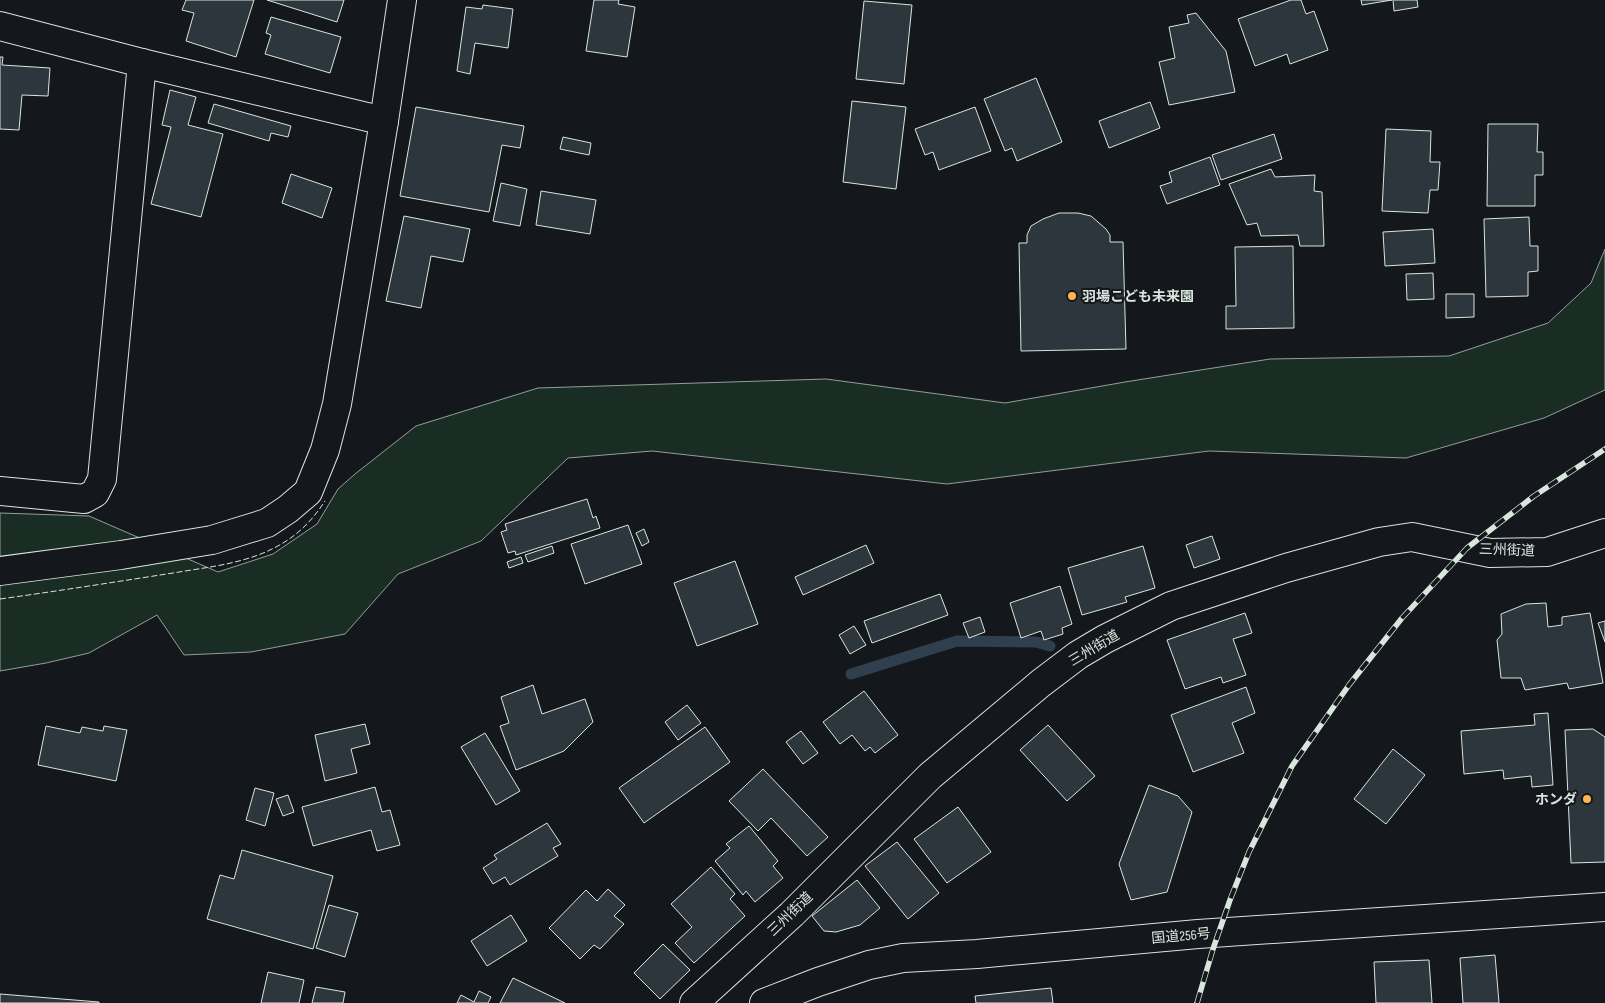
<svg xmlns="http://www.w3.org/2000/svg" width="1605" height="1003" font-family="'Sofia Sans Condensed','Noto Sans JP',sans-serif">
	<style>
		.green { fill: #1a2d24; stroke: #939e99 }
		.lines { fill: none; stroke-linecap: round; stroke-linejoin: round }
		.stream { stroke: #2f3f4d; stroke-width: 11 }
		.building { fill: #2c363c; stroke: #d8e6dc }
		.minor-casing { stroke: #d8e6dc; stroke-width: 30 }
		.tertiary-casing { stroke: #d8e6dc; stroke-width: 30 }
		.trunk-casing { stroke: #d8e6dc; stroke-width: 30 }
		.minor { stroke: #14181c; stroke-width: 28 }
		.tertiary { stroke: #14181c; stroke-width: 28 }
		.trunk { stroke: #14181c; stroke-width: 28 }
		.rail-casing { stroke: #d8e6dc; stroke-width: 5.5 }
		.rail { stroke: #14181c; stroke-width: 4; stroke-dasharray: 11; stroke-linecap: butt }
		.fence { stroke: #d8e6dc; stroke-width: 1; stroke-dasharray: 6 2.5; stroke-linecap: butt }
		.poi-dot { fill: #ffb74d; stroke: #14181c; stroke-width: 2 }
		.labels { text-anchor: middle; dominant-baseline: central; stroke-width: 4; stroke-linejoin: round; paint-order: stroke }
		.poi-label { font-size: 14px; font-weight: bold; fill: #d8e6dc; stroke: #14181c; text-anchor: start }
		.street-label { font-size: 14px; fill: #d8e6dc; stroke: #14181c }
	</style>
	<rect width="100%" height="100%" fill="#14181c"/>
	<polygon class="green" points="1605,249 1605,390 1544,418 1406,458 1209,451 947,484 652,451 568,458 481,541 398,574 345,634 251,652 184,655 157,615 89,653 46,663 0,671 0,513 89,516 218,572 273,554 317,524 338,489 355,474 416,426 538,388 826,379 1005,403 1125,382 1270,359 1449,356 1548,323 1591,283"/>
	<g class="lines">
		<polyline class="stream" points="851,674 957,641 1036,642 1050,646"/>
	</g>
	<g class="building">
		<polygon points="186,0 254,0 236,57 186,41 194,13 182,10"/>
		<polygon points="267,0 344,0 337,22"/>
		<polygon points="594,0 619,0 618,4 635,7 627,57 586,51"/>
		<polygon points="1291,0 1301,0 1306,14 1314,11 1328,50 1290,64 1287,54 1255,66 1238,19"/>
		<polygon points="1361,0 1392,0 1362,5"/>
		<polygon points="1393,0 1417,0 1418,7 1394,11"/>
		<polygon points="864,1 912,5 904,84 856,79"/>
		<polygon points="483,5 513,9 508,48 475,43 470,74 457,71 466,7 482,9"/>
		<polygon points="1196,13 1226,51 1235,92 1169,105 1159,62 1175,58 1169,27 1189,23 1187,15"/>
		<polygon points="271,17 341,37 330,73 265,54 271,35 266,33"/>
		<polygon points="0,57 3,57 2,65 50,68 48,96 22,95 19,130 0,129"/>
		<polygon points="1036,78 1062,142 1017,161 1012,148 1005,151 984,99"/>
		<polygon points="170,90 196,97 188,125 223,134 201,217 151,204 171,127 162,125"/>
		<polygon points="852,101 906,107 896,189 843,182"/>
		<polygon points="1150,102 1160,128 1109,148 1099,121"/>
		<polygon points="214,104 291,126 288,137 271,133 269,141 208,123"/>
		<polygon points="416,107 524,126 520,148 502,145 489,212 400,196"/>
		<polygon points="975,107 991,151 939,170 933,152 925,155 915,129"/>
		<polygon points="1488,124 1538,124 1537,152 1543,152 1543,175 1535,175 1535,206 1487,206"/>
		<polygon points="1386,129 1431,131 1430,162 1440,162 1438,190 1430,190 1428,213 1382,211"/>
		<polygon points="1274,134 1282,159 1221,180 1212,155"/>
		<polygon points="563,137 591,143 589,155 560,149"/>
		<polygon points="1210,157 1220,185 1167,204 1160,186 1172,182 1169,172"/>
		<polygon points="1271,169 1275,177 1315,175 1314,191 1322,192 1324,246 1300,246 1298,235 1261,236 1257,223 1247,225 1229,184"/>
		<polygon points="291,174 332,188 322,218 282,203"/>
		<polygon points="501,183 527,189 520,226 493,221"/>
		<polygon points="541,191 596,200 590,234 536,225"/>
		<polygon points="1059,213 1078,213 1091,216 1106,229 1110,235 1110,242 1123,242 1126,349 1021,351 1019,243 1027,243 1027,235 1031,226 1043,219"/>
		<polygon points="404,216 470,229 463,262 431,256 421,308 386,301"/>
		<polygon points="1529,217 1530,246 1538,246 1538,271 1528,272 1528,296 1486,297 1484,219"/>
		<polygon points="1433,229 1435,263 1385,266 1383,232"/>
		<polygon points="1293,246 1294,328 1226,329 1226,306 1236,306 1235,247"/>
		<polygon points="1433,273 1434,299 1407,300 1406,274"/>
		<polygon points="1446,294 1474,294 1474,317 1446,318"/>
		<polygon points="587,499 593,518 596,516 600,528 516,555 515,551 508,553 501,532 507,530 505,524"/>
		<polygon points="628,525 642,564 585,584 571,544"/>
		<polygon points="644,529 649,542 642,546 636,533"/>
		<polygon points="1212,536 1220,559 1194,568 1186,545"/>
		<polygon points="866,545 874,563 803,595 795,577"/>
		<polygon points="552,546 554,553 528,562 525,555"/>
		<polygon points="1143,546 1155,588 1125,597 1127,602 1082,615 1068,568"/>
		<polygon points="521,557 523,563 509,568 507,562"/>
		<polygon points="735,561 758,624 697,646 674,583"/>
		<polygon points="1060,586 1072,624 1062,628 1063,634 1044,640 1041,631 1021,638 1010,603"/>
		<polygon points="940,594 948,615 872,643 864,621"/>
		<polygon points="1546,603 1548,627 1562,625 1562,617 1590,613 1603,683 1569,689 1567,683 1525,690 1521,678 1501,678 1497,640 1502,634 1501,614 1526,604"/>
		<polygon points="1245,613 1252,633 1233,639 1246,675 1223,683 1221,677 1185,689 1167,640"/>
		<polygon points="980,617 985,632 969,638 963,623"/>
		<polygon points="1605,621 1605,642 1598,623"/>
		<polygon points="854,626 866,645 850,654 839,635"/>
		<polygon points="533,685 542,714 585,699 593,722 564,751 516,770 500,726 509,723 501,697"/>
		<polygon points="1246,687 1255,713 1232,723 1244,753 1193,772 1171,715"/>
		<polygon points="864,691 898,735 875,753 870,747 865,751 852,735 840,744 823,722"/>
		<polygon points="687,705 701,723 678,740 665,722"/>
		<polygon points="1548,713 1553,785 1532,787 1531,776 1504,779 1503,770 1464,774 1461,731 1535,725 1534,714"/>
		<polygon points="365,724 370,744 351,749 357,773 325,781 315,735"/>
		<polygon points="1048,725 1095,776 1067,801 1020,750"/>
		<polygon points="46,726 80,733 82,727 103,731 104,726 127,730 116,781 38,765"/>
		<polygon points="705,727 730,762 644,823 619,788"/>
		<polygon points="1593,729 1605,737 1605,862 1571,863 1565,730"/>
		<polygon points="801,731 818,753 803,764 786,742"/>
		<polygon points="485,733 520,791 496,805 461,747"/>
		<polygon points="1393,749 1425,775 1386,824 1354,799"/>
		<polygon points="763,769 828,837 807,856 771,818 758,831 729,801"/>
		<polygon points="1149,785 1178,796 1192,812 1167,892 1131,900 1119,864"/>
		<polygon points="375,787 382,812 390,810 400,845 377,851 371,830 313,846 302,807"/>
		<polygon points="255,788 274,793 265,826 246,820"/>
		<polygon points="288,795 294,812 283,816 276,799"/>
		<polygon points="958,807 991,852 947,883 914,839"/>
		<polygon points="547,823 561,844 553,848 558,856 510,885 505,877 493,884 483,868 497,859 494,855"/>
		<polygon points="749,826 778,861 773,866 783,878 755,902 746,891 743,895 715,861 730,848 726,844"/>
		<polygon points="897,842 939,893 908,919 865,866"/>
		<polygon points="242,850 333,876 313,949 207,919 220,875 234,879"/>
		<polygon points="711,867 735,894 730,899 745,916 694,963 675,943 692,927 671,904"/>
		<polygon points="857,880 880,908 860,925 836,932 824,931 812,916"/>
		<polygon points="608,889 625,905 614,916 624,924 600,949 594,945 580,959 549,928 586,890 597,901"/>
		<polygon points="329,905 358,913 345,957 316,948"/>
		<polygon points="511,915 527,941 487,966 471,941"/>
		<polygon points="663,944 690,970 660,999 634,973"/>
		<polygon points="1495,955 1499,1003 1463,1003 1460,958"/>
		<polygon points="1429,960 1432,1003 1376,1003 1374,962"/>
		<polygon points="268,972 304,980 299,1003 261,1003"/>
		<polygon points="513,978 565,1003 500,1003"/>
		<polygon points="316,987 345,992 343,1003 312,1003"/>
		<polygon points="1051,988 1053,1003 976,1003 975,996"/>
		<polygon points="479,991 491,997 488,1003 457,1003 461,995 474,1002"/>
		<polygon points="0,994 99,1002 99,1003 0,1003"/>
	</g>
	<g class="lines">
		<defs>
			<g id="minor">
				<polyline points="0,26 142,63 384,121"/>
				<polyline points="0,491 84,499 95,493 102,479 142,63"/>
				<polyline points="694,1003 792,914 930,776 1041,683 1078,655 1105,639 1171,606 1286,568 1379,542 1412,537 1490,553 1547,552 1605,533"/>
			</g>
			<polyline id="tertiary" points="0,571 121,555 212,540 267,523 288,509 308,492 325,450 337,404 384,121 402,0"/>
			<polyline id="trunk" points="764,1003 818,982 869,965 903,958 977,954 1198,934 1605,907"/>
		</defs>
		<use href="#minor" class="minor-casing"/>
		<use href="#tertiary" class="tertiary-casing"/>
		<use href="#trunk" class="trunk-casing"/>
		<use href="#minor" class="minor"/>
		<use href="#tertiary" class="tertiary"/>
		<use href="#trunk" class="trunk"/>
		<defs>
			<polyline id="rail" points="1197,1003 1213,949 1230,900 1249,852 1292,766 1349,685 1402,618 1467,548 1534,496 1605,449"/>
		</defs>
		<use href="#rail" class="rail-casing"/>
		<use href="#rail" class="rail"/>
		<path class="fence" d="M0,599C58,591 115,582 173,573C208,567 244,564 276,547C297,536 312,521 325,501"/>
	</g>
	<g class="poi-dot">
		<circle cx="1072" cy="296" r="5"/>
		<circle cx="1587" cy="799" r="5"/>
	</g>
	<g class="labels">
		<g class="poi-label">
			<text x="1082" y="296">羽場こども未来園</text>
			<text x="1577" y="799" text-anchor="end">ホンダ</text>
		</g>
		<g class="street-label">
			<text transform="translate(1507 550) rotate(2)">三州街道</text>
			<text transform="translate(1094 648) rotate(-31)">三州街道</text>
			<text transform="translate(790 914) rotate(-44)">三州街道</text>
			<text transform="translate(1181 936) rotate(-5)">国道256号</text>
		</g>
	</g>
</svg>
